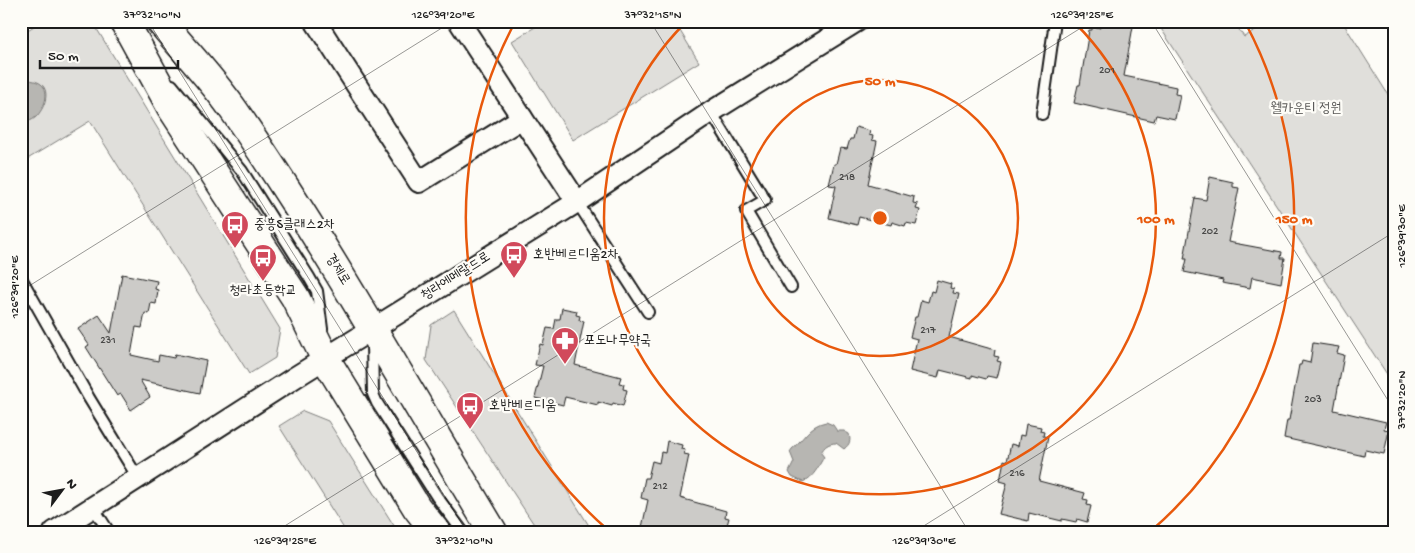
<svg xmlns="http://www.w3.org/2000/svg" width="1415" height="553" font-family="'Gochi Hand','Poor Story',sans-serif">
	<style>
		.green { fill: #e0dfdb; stroke: #7e7e7c }
		.water { fill: #b7b6b2; stroke: #797876 }
		.building { fill: #cccbc8; stroke: #1c1c1c }
		.lines { fill: none; stroke-linecap: round; stroke-linejoin: round }
		.service-casing { stroke: #1c1c1c; stroke-width: 14 }
		.minor-casing { stroke: #1c1c1c; stroke-width: 24 }
		.secondary-casing { stroke: #1c1c1c; stroke-width: 31 }
		.service { stroke: #fdfcf7; stroke-width: 10 }
		.minor { stroke: #fdfcf7; stroke-width: 20 }
		.secondary { stroke: #fdfcf7; stroke-width: 28 }
		.ticks { fill: none; stroke: #1c1c1c; stroke-width: 1; stroke-opacity: 0.45 }
		.ring { fill: none; stroke: #e8590c; stroke-width: 2.5 }
		.labels { text-anchor: middle; dominant-baseline: central; stroke-width: 4.5; stroke-linejoin: round; paint-order: stroke }
		.number-label { font-size: 11px; fill: #484847 }
		.park-label { font-size: 14px; fill: #575655; stroke: #fdfcf7 }
		.poi-label { font-size: 14px; fill: #1c1c1c; stroke: #fdfcf7; text-anchor: start }
		.street-label { font-size: 14px; fill: #1c1c1c; stroke: #fdfcf7 }
		.centre { fill: #e8590c; stroke: #fdfcf7; stroke-width: 2.5 }
		.ring-label { font-size: 15px; text-anchor: middle; font-weight: bold; fill: #e8590c; stroke: #fdfcf7; stroke-width: 4.5; stroke-linejoin: round; paint-order: stroke }
		.neatline { fill: none; stroke: #1c1c1c; stroke-width: 2 }
		.ticks-label { font-size: 12px; text-anchor: middle; fill: #1c1c1c }
	</style>
	<rect width="100%" height="100%" fill="#fdfcf7"/>
	<filter id="ink" filterUnits="userSpaceOnUse"><feTurbulence type="fractalNoise" baseFrequency=".02" numOctaves="2"/><feDisplacementMap in="SourceGraphic" scale="10" xChannelSelector="R" yChannelSelector="G"/><feConvolveMatrix kernelMatrix="1 2 1 2 8 2 1 2 1" color-interpolation-filters="sRGB"/></filter>
	<g filter="url(#ink)">
		<g class="green">
			<polygon points="31,21 92,21 280,329 275,358 249,374 90,121 21,163 21,34 34,26"/>
			<polygon points="545,21 674,21 699,62 573,140 512,41"/>
			<polygon points="1156,21 1233,21 1244,37 1273,21 1342,21 1394,104 1394,385"/>
			<polygon points="454,310 593,532 539,532 426,360 431,325"/>
			<polygon points="303,411 328,421 398,532 346,532 279,426"/>
		</g>
		<g class="water">
			<path d="M21,79C27,80 36,80 41,84C51,92 44,109 36,117C32,121 26,122 21,123Z"/>
			<path d="M826,422L833,425L837,431H844L849,434C851,441 850,444 844,449L836,443C829,443 824,446 821,453L824,457C817,468 815,476 803,482L792,477L789,472L794,462L790,452L792,449C804,439 809,425 826,422Z"/>
		</g>
		<g class="building">
			<polygon points="1102,21 1134,21 1124,76 1176,87 1175,94 1180,95 1175,119 1156,115 1154,121 1074,103 1078,85 1080,85 1089,30 1092,30 1092,26 1100,28"/>
			<polygon points="856,127 870,131 869,135 873,136 872,140 877,141 868,184 914,197 913,203 918,204 916,209 920,210 916,225 906,223 905,226 892,222 891,225 859,217 857,225 829,218 836,186 829,185 834,164 836,164 840,148 847,149 850,139 853,139"/>
			<polygon points="1210,177 1233,182 1233,187 1239,188 1228,242 1282,252 1281,258 1285,258 1281,283 1252,277 1250,288 1222,283 1223,280 1184,272 1187,259 1184,259 1195,198 1206,200"/>
			<polygon points="122,274 157,281 155,289 158,290 156,304 151,303 149,314 145,313 142,328 136,327 131,355 158,361 159,355 174,358 175,354 206,361 200,393 140,380 150,397 131,410 121,394 117,396 86,347 89,345 78,329 99,315 111,333"/>
			<polygon points="937,280 951,284 950,288 954,289 953,293 959,294 949,337 995,350 994,356 999,357 997,361 1001,362 997,378 987,376 986,379 972,375 972,378 940,370 938,378 910,371 917,339 910,337 915,317 917,317 921,300 928,302 931,291 934,292"/>
			<polygon points="562,308 577,311 576,315 580,316 579,320 584,321 575,365 621,377 619,383 624,384 623,389 627,390 623,406 613,403 612,406 598,402 598,405 565,397 563,405 535,398 543,366 535,365 540,344 543,345 547,328 554,329 556,319 560,319"/>
			<polygon points="1313,343 1339,347 1337,353 1344,355 1334,410 1386,422 1384,429 1389,430 1384,454 1365,450 1364,456 1284,438 1287,420 1289,420 1299,365 1301,365 1302,361 1310,363"/>
			<polygon points="1026,424 1041,427 1040,431 1044,432 1043,436 1048,437 1039,481 1085,493 1083,499 1088,500 1087,505 1091,506 1087,522 1077,519 1076,522 1062,519 1062,521 1029,513 1028,521 999,514 1007,483 1000,481 1004,460 1007,461 1011,444 1018,446 1020,435 1024,436"/>
			<polygon points="667,441 682,445 681,449 685,450 684,454 689,455 680,498 726,511 725,517 729,518 725,532 641,532 648,500 641,498 645,478 648,478 652,461 659,463 661,452 665,453"/>
		</g>
		<g class="lines">
			<defs>
				<g id="service">
					<polyline points="172,85 242,171 309,277 317,291 322,329"/>
					<polyline points="711,112 765,200 746,211 791,287"/>
					<polyline points="1042,114 1055,21"/>
					<polyline points="577,202 648,312"/>
					<polyline points="21,278 89,398 138,478"/>
					<polyline points="372,342 373,394 377,403 437,497 463,532"/>
					<polyline points="93,507 109,532"/>
				</g>
				<g id="minor">
					<polyline points="315,21 419,182 522,118"/>
					<polyline points="459,21 577,202"/>
					<polyline points="54,532 297,376 577,202 711,112 857,21"/>
				</g>
				<g id="secondary">
					<polyline points="124,21 171,107 295,297 325,358 417,508 436,532"/>
					<path d="M160,21C185,51 213,80 235,112C328,247 408,391 493,532"/>
				</g>
			</defs>
			<use href="#service" class="service-casing"/>
			<use href="#minor" class="minor-casing"/>
			<use href="#secondary" class="secondary-casing"/>
			<use href="#service" class="service"/>
			<use href="#minor" class="minor"/>
			<use href="#secondary" class="secondary"/>
		</g>
	</g>
	<path class="ticks" d="M148,21L467,532M650,21L969,532M1151,21L1394,410M21,291L453,21M275,532L1092,21M914,532L1394,232"/>
	<g class="ring">
		<circle cx="880" cy="218" r="138"/>
		<path d="M1075 23A276 276 0 1 1 685 23"/>
		<path d="M608 530A414 414 0 0 1 514 24M1246 24A414 414 0 0 1 1152 530"/>
	</g>
	<defs>
		<symbol id="bus-pin" viewBox="-11 -11 22 30"><path d="M0 17L-7.5 6A9.5 9.5 0 1 1 7.5 6Z" fill="#d1495b" stroke="#fdfcf7"/><path d="M-5-6H5V4H4V6H2V4H-2V6H-4V4H-5ZM-3.5-4V0h7V-4ZM-3.5 1.2v1.5H-2V1.2ZM2 1.2v1.5H3.5V1.2Z" fill="#fff"/></symbol>
		<symbol id="pharmacy-pin" viewBox="-11 -11 22 30"><path d="M0 17L-7.5 6A9.5 9.5 0 1 1 7.5 6Z" fill="#d1495b" stroke="#fdfcf7"/><path d="M-2-6h4v4h4v4h-4v4h-4v-4h-4v-4h4Z" fill="#fff"/></symbol>
	</defs>
	<g fill-rule="evenodd">
		<use href="#bus-pin" x="219" y="209" width="32" height="43"/>
		<use href="#bus-pin" x="498" y="239" width="32" height="43"/>
		<use href="#bus-pin" x="247" y="242" width="32" height="43"/>
		<use href="#pharmacy-pin" x="549" y="325" width="32" height="43"/>
		<use href="#bus-pin" x="454" y="390" width="32" height="43"/>
	</g>
	<g class="labels">
		<g class="number-label">
			<text x="1107" y="71">201</text>
			<text x="847" y="178">218</text>
			<text x="1210" y="232">202</text>
			<text x="928" y="331">217</text>
			<text x="108" y="341">231</text>
			<text x="1313" y="400">203</text>
			<text x="1017" y="474">216</text>
			<text x="660" y="487">212</text>
		</g>
		<g class="park-label">
			<text x="1306" y="109">웰카운티 정원</text>
		</g>
		<g class="poi-label">
			<text x="254" y="225">중흥S클래스2차</text>
			<text x="533" y="255">호반베르디움2차</text>
			<text x="263" y="291" text-anchor="middle">청라초등학교</text>
			<text x="584" y="341">포도나무약국</text>
			<text x="489" y="406">호반베르디움</text>
		</g>
		<g class="street-label">
			<text transform="translate(337 270) rotate(58)">경제로</text>
			<text transform="translate(456 277) rotate(-32)">청라에메랄드로</text>
		</g>
	</g>
	<circle cx="880" cy="218" r="8" class="centre"/>
	<g class="ring-label">
		<text x="880" y="85">50 m</text>
		<text x="1156" y="223">100 m</text>
		<text x="1294" y="223">150 m</text>
	</g>
	<rect width="1415" height="553" fill="none" stroke="#fdfcf7" stroke-width="55"/>
	<g transform="translate(62 490) rotate(58)" stroke="#fdfcf7" stroke-width="4" paint-order="stroke">
	<path d="M0-4L9 19L0 12L-9 19Z" fill="#1c1c1c"/>
	<text y="-8" font-size="14" font-weight="bold" text-anchor="middle" fill="#1c1c1c">N</text>
	</g>
	<path d="M40 60v8h138v-8" fill="none" stroke="#1c1c1c" stroke-width="2.5"/>
	<text x="48" y="60" font-size="15" fill="#1c1c1c" stroke="#fdfcf7" stroke-width="4" paint-order="stroke">50 m</text>
	<rect x="28" y="28" width="1360" height="498" class="neatline"/>
	<g class="ticks-label">
		<text x="152" y="18">37°32'10"N</text>
		<text x="443" y="18">126°39'20"E</text>
		<text x="653" y="18">37°32'15"N</text>
		<text x="1082" y="18">126°39'25"E</text>
		<text transform="translate(1401 236) rotate(-90)" y="4">126°39'30"E</text>
		<text transform="translate(14 287) rotate(-90)" y="4">126°39'20"E</text>
		<text transform="translate(1401 400) rotate(-90)" y="4">37°32'20"N</text>
		<text x="285" y="544">126°39'25"E</text>
		<text x="464" y="544">37°32'10"N</text>
		<text x="924" y="544">126°39'30"E</text>
	</g>
</svg>
